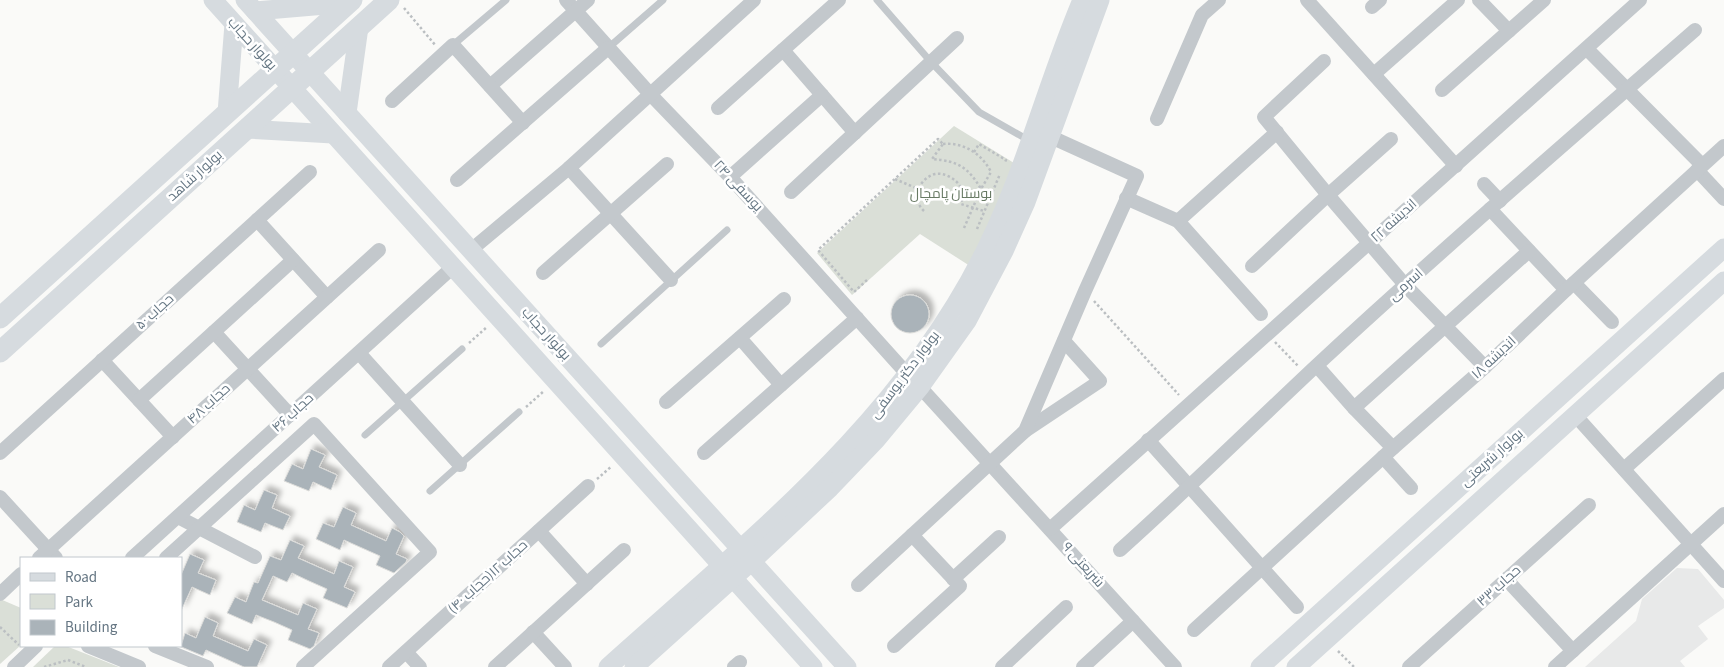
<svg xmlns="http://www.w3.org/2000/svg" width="1724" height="667" font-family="'Source Sans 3',Cairo,sans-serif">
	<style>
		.built { fill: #e8e9e9 }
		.green { fill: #dadfd7 }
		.building { fill: #aab3b9; stroke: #dcdcda; filter: url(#shadow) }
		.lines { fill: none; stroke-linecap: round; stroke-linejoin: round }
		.path { stroke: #bbbfc2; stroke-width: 2.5; stroke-dasharray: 2.5 2.5; stroke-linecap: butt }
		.lane { stroke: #c3c8cc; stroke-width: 7 }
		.street { stroke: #c3c8cc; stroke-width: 14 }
		.secondary { stroke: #d6dbdf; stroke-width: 19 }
		.primary { stroke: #d6dbdf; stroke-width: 21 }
		.labels { text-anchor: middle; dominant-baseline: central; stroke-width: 5; stroke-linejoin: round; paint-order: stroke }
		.street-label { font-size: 14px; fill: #657683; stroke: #fff }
		.park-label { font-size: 14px; fill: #687a64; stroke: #fff }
	</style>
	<defs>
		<filter id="shadow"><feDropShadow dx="4.5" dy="-4.5" stdDeviation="2.5" flood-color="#0004"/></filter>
	</defs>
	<rect width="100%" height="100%" fill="#fafaf8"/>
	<polygon class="built" points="1677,568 1698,569 1724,600 1724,608 1698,626 1708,639 1680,661 1685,667 1585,667 1636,621 1642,599"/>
	<g class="green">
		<polygon points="954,126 1014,163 993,220 970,266 920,234 852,295 817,253"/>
		<polygon points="0,599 21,608 21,645 0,664"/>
		<polygon points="55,646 66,646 119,667 33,667"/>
	</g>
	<g class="building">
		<circle cx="910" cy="314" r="19"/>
		<polygon points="311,449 325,455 319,467 337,475 331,490 313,482 309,491 284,481 292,464 303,469"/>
		<polygon points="264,490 277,495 272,508 290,516 283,530 265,523 261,532 237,522 244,505 255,510"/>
		<polygon points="343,507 356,513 351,525 386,541 392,528 400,532 404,536 396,554 407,559 406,562 394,573 376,565 380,556 344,540 340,550 316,539 323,523 334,527"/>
		<polygon points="290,540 304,546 298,558 334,574 339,561 353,567 344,587 355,592 347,608 323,598 327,589 309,581 292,573 287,582 273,576 262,600 298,615 303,603 317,609 308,629 319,633 314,646 310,649 288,640 292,630 274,622 256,615 252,624 227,613 235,597 246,602 254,582 258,583 270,556 281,560"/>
		<polygon points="190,554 204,560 198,573 216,580 210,595 192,587 181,611 181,575"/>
		<polygon points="205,617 218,623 213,636 248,651 254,639 267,645 257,667 244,667 206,650 203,656 179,646 181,646 185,633 196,638"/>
	</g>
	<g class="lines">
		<g class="path">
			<polyline points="404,8 436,46"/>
			<path d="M943,144C964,142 982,154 991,172L981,189C968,167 958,161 932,159Z"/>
			<polyline points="974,152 979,144 1006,160 1005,162"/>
			<polyline points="895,179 918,189"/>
			<path d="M924,211C911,199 918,179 935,174C944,172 957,179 961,188C963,193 962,198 961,204L984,211"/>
			<polyline points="964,228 981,189"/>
			<polyline points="977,229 1000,174"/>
			<polyline points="867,280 854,292 818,250 938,139 943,144"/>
			<polyline points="1094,301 1179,395"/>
			<polyline points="1275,342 1299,367"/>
			<polyline points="469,343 487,327"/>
			<polyline points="526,407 544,391"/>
			<polyline points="597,479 612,466"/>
			<polyline points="0,627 19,645"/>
			<polyline points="1338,651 1354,667"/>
			<polyline points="44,667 68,660 86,667"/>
		</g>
		<g class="lane">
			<polyline points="877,0 931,62 979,112 1030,141"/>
			<polyline points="453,45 506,0"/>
			<polyline points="608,48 663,0"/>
			<polyline points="601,344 727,230"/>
			<polyline points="365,435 462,349"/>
			<polyline points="430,491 519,412"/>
		</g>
		<g class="street">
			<polyline points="566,0 651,95 730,177 908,375"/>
			<polyline points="1307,0 1456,166"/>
			<polyline points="1479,0 1509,31"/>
			<polyline points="1372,7 1380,0"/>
			<polyline points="1587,49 1702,165"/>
			<polyline points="783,50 855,133"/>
			<polyline points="1324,61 1264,117 1328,195 1406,286 1485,367"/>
			<polyline points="1374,74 1458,0"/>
			<polyline points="490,86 588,0"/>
			<polyline points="1442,90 1544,0"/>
			<polyline points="392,101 453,45 523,123"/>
			<polyline points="718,108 839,0"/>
			<polyline points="1157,119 1202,15 1219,0"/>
			<polyline points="569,168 671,280"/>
			<polyline points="1697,170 1724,199"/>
			<polyline points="730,177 822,95"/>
			<polyline points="457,180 608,48"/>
			<polyline points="1484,184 1500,201"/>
			<polyline points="791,192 957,38"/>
			<polyline points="1126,198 1178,221 1261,314"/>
			<polyline points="1490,209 1566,290"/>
			<polyline points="257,220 327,297"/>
			<polyline points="1178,221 1277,132"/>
			<polyline points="471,250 569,168 754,0"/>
			<polyline points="1252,266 1328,195 1391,139"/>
			<polyline points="543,273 667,164"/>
			<polyline points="1574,283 1612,322"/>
			<polyline points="214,332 290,415"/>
			<polyline points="740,338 781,385"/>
			<polyline points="359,353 460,465"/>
			<polyline points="102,360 173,437"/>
			<polyline points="1317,366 1354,408 1393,448"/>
			<polyline points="920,387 1175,667"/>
			<polyline points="139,400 293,260"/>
			<polyline points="666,402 784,299"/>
			<polyline points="1354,408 1529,251"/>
			<polyline points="1575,415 1724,581"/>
			<polyline points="1025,431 1100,381 1064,341"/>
			<polyline points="1148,440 1297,607"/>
			<polyline points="0,453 310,172"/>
			<polyline points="704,453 857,318"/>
			<polyline points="1383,457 1411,488"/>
			<polyline points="1624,469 1724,379"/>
			<polyline points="0,497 56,558"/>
			<polyline points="178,517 255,557"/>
			<polyline points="1050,529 1640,0"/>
			<polyline points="539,531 587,584"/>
			<path d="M1120,550C1187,490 1251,427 1316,366C1440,251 1568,141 1695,30"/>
			<polyline points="39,558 379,250"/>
			<polyline points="132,558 453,267"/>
			<polyline points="166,558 314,424 430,552 303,667"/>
			<polyline points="953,579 999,537"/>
			<polyline points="1506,579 1573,651"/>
			<polyline points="858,585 1025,431 1085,291 1137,176 1051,137"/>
			<polyline points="0,594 21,574"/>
			<polyline points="1194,630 1393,448 1485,367 1566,290 1724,146"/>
			<polyline points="533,632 565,667"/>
			<polyline points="88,646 139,667"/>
			<polyline points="155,646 207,667"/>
			<polyline points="894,646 960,586 912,535"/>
			<polyline points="406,652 420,667"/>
			<polyline points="14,667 36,646"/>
			<polyline points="389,667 588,486"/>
			<polyline points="495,667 624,550"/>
			<polyline points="734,667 740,662"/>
			<polyline points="1002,667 1066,607"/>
			<polyline points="1083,667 1133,621"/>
			<polyline points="1409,667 1589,505"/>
			<polyline points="1555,667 1724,514"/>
		</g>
		<g class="secondary">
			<polyline points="213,0 813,667"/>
			<polyline points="245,0 847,667"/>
			<polyline points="255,11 349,3"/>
			<polyline points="227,113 234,24"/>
			<polyline points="347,113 359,27"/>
			<polyline points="247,129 333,134"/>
			<path d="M608,667C749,540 906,418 989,243C1027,165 1048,80 1082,0"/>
			<polyline points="634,667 752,561 830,488 876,440 920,387 967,321 1004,251 1026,202 1100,0"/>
			<polyline points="1260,667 1724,248"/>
			<polyline points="1296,667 1724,281"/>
		</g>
		<g class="primary">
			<polyline points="0,318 352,0"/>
			<polyline points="0,352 389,0"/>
		</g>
	</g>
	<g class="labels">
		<g class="street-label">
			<text transform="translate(252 44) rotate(48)">بولوار حجاب</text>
			<text transform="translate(195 176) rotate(-42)">بولوار شاهد</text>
			<text transform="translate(738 186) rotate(47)">یوسفی ۲۴</text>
			<text transform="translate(1394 221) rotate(-42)">اندیشه ۲۲</text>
			<text transform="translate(1406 285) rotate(-42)">اسرمی</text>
			<text transform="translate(155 312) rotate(-42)">حجاب ۵۰</text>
			<text transform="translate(546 334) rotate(48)">بولوار حجاب</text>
			<text transform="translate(1494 358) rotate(-43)">اندیشه ۱۸</text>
			<text transform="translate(905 375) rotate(-53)">بولوار دکتر یوسفی</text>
			<text transform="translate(209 404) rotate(-42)">حجاب ۴۸</text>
			<text transform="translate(293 413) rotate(-42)">حجاب ۴۶</text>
			<text transform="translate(1492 458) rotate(-42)">بولوار شریعتی</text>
			<text transform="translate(1083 565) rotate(48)">شریعتی ۹</text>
			<text transform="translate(488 577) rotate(-42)">حجاب ۱۲(حجاب ۴۰)</text>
			<text transform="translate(1499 586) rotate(-42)">حجاب ۳۳</text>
		</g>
		<g class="park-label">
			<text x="951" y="194">بوستان پامچال</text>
		</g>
	</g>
	<rect x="20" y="557" width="162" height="90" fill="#ffffff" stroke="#c1c8cd"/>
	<rect x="30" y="573" width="25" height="8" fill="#d6dbdf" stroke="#c1c8cd"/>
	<text x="65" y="582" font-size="15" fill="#657683">Road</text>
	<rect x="30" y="594" width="25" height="15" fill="#dadfd7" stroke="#c1c8cd"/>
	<text x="65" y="607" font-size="15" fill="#657683">Park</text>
	<rect x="30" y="620" width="25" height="15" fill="#aab3b9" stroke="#c1c8cd"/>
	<text x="65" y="632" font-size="15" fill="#657683">Building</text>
</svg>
